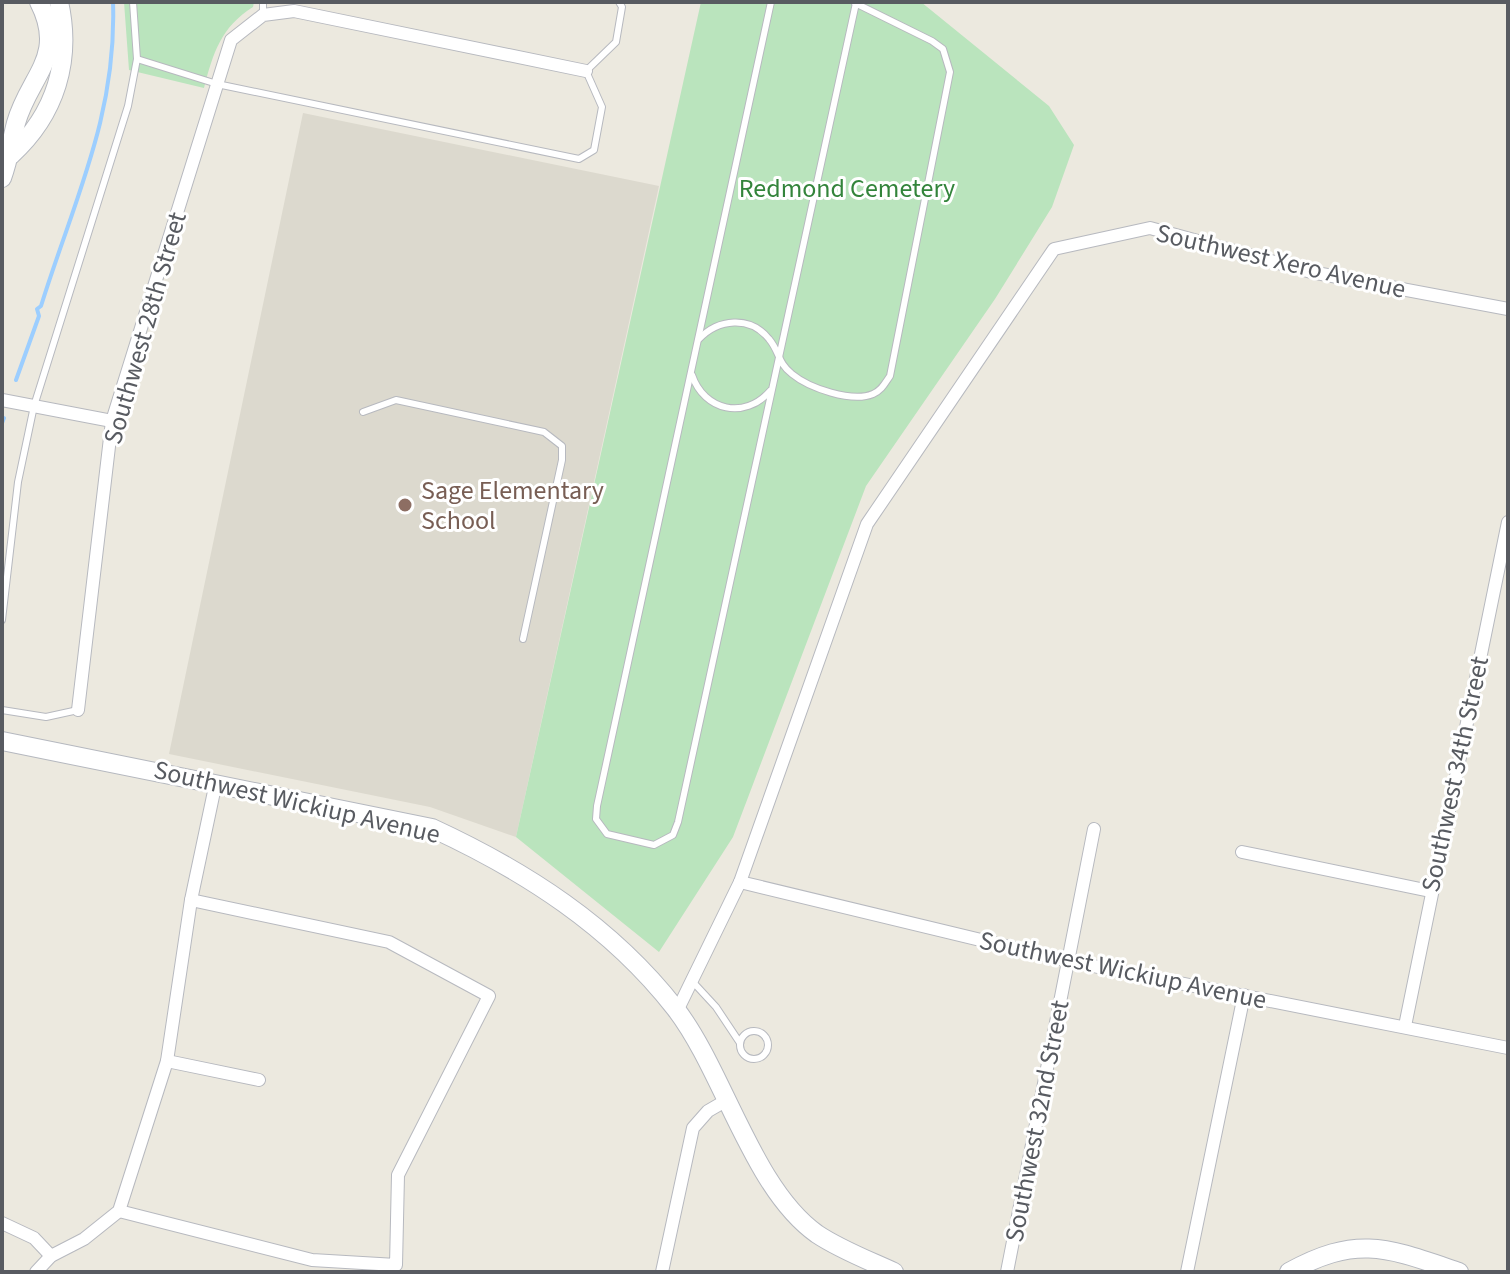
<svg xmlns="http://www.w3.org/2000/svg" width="1510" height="1274" font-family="'Source Sans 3',sans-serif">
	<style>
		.education { fill: #dcd9ce }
		.green { fill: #bae4bd }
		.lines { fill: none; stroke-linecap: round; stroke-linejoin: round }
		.stream { stroke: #9cceff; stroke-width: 4 }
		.lane-casing { stroke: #b7b9bf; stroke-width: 8 }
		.street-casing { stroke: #b7b9bf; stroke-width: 14 }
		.secondary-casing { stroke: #b5b8bf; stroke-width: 20 }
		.lane { stroke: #fff; stroke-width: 6 }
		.street { stroke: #fff; stroke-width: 12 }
		.secondary { stroke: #fff; stroke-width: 18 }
		.education-dot { fill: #8d6e63; stroke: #fff; stroke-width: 3 }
		.labels { text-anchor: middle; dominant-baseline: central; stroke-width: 6; stroke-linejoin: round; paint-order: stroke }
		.park-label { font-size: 26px; fill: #33843b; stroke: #fff }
		.street-label { font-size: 26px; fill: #585b61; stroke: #fff }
		.education-label { font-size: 26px; fill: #785e54; stroke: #fff; text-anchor: start }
	</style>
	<rect width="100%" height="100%" fill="#ece9df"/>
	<polygon class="education" points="303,113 659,186 516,837 430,807 169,754"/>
	<g class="green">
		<path d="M124,2H254L253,7C221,27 213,53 204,88L129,70Z"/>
		<polygon points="701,2 921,2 1049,106 1074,145 1052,207 995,299 866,486 733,837 659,952 516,837"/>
	</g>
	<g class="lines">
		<g class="stream">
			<path d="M16,380L39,316L37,309L41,306C74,200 117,116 113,2"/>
			<polyline points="2,423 4,418"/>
		</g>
		<defs>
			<g id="lane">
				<polyline points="263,2 263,15"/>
				<polyline points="771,2 597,806 596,819 607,834 654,845 673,835 678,822 856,3"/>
				<polyline points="137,59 217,84 579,159 594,150 602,107 586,71 616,42 622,7 619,2"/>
				<path d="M699,339C718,319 750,315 769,339C780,352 777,362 792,374C809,388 852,403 873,394C882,390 885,383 890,376L950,72L943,49L932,41L855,3"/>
				<path d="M692,375C704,411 745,420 770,391"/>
				<polyline points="363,412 396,400 544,432 562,446 562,460 523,639"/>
				<polyline points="2,620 18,482 34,406 128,106 137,59 133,2"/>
				<polyline points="2,710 46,717 78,710"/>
				<polyline points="692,981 716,1007 740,1043"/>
				<circle cx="754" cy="1045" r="14"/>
			</g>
			<g id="street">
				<polyline points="2,400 112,421"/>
				<polyline points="78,710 112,421 231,40 263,15 294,11 586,71"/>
				<polyline points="1242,852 1430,891"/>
				<polyline points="740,882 1068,961 1508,1048"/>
				<polyline points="677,1011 740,882 867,524 1054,249 1150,228 1311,272 1508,309"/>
				<polyline points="1405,1026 1508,522"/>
				<polyline points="167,1061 259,1080"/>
				<polyline points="119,1211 312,1260 396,1265 398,1175 489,996 389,942 191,900"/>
				<polyline points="2,1223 34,1238 51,1256"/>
				<polyline points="36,1272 51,1256 84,1239 119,1211 167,1061 191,900 216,782"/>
				<polyline points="662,1272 693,1128 708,1111 727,1100"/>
				<polyline points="1007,1272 1094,829"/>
				<polyline points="1187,1272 1244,995"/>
			</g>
			<g id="secondary">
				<path d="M11,155C56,114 72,60 59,2"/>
				<path d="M2,178C9,159 11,142 16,123C29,76 67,57 39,2"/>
				<path d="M2,741L432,828C525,871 611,926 675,1008C724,1071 752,1188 817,1234C841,1250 868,1260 894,1272"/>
				<path d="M1289,1272C1358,1234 1388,1248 1459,1272"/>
			</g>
		</defs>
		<use href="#lane" class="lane-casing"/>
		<use href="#street" class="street-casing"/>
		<use href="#secondary" class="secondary-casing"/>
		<use href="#lane" class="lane"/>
		<use href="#street" class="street"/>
		<use href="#secondary" class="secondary"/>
	</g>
	<circle class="education-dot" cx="405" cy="505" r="8"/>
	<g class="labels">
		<g class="park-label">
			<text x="847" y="188">Redmond Cemetery</text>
		</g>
		<g class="street-label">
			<text transform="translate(1281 261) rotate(13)">Southwest Xero Avenue</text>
			<text transform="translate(145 328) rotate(-74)">Southwest 28th Street</text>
			<text transform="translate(1455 774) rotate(-78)">Southwest 34th Street</text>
			<text transform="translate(297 802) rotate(13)">Southwest Wickiup Avenue</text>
			<text transform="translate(1123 970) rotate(12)">Southwest Wickiup Avenue</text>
			<text transform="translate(1037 1121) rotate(-79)">Southwest 32nd Street</text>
		</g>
		<g class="education-label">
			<text x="421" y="490">Sage Elementary<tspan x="421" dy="30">School</tspan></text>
		</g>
	</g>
	<rect width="1510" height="1274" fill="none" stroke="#585b61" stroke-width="8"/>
</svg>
